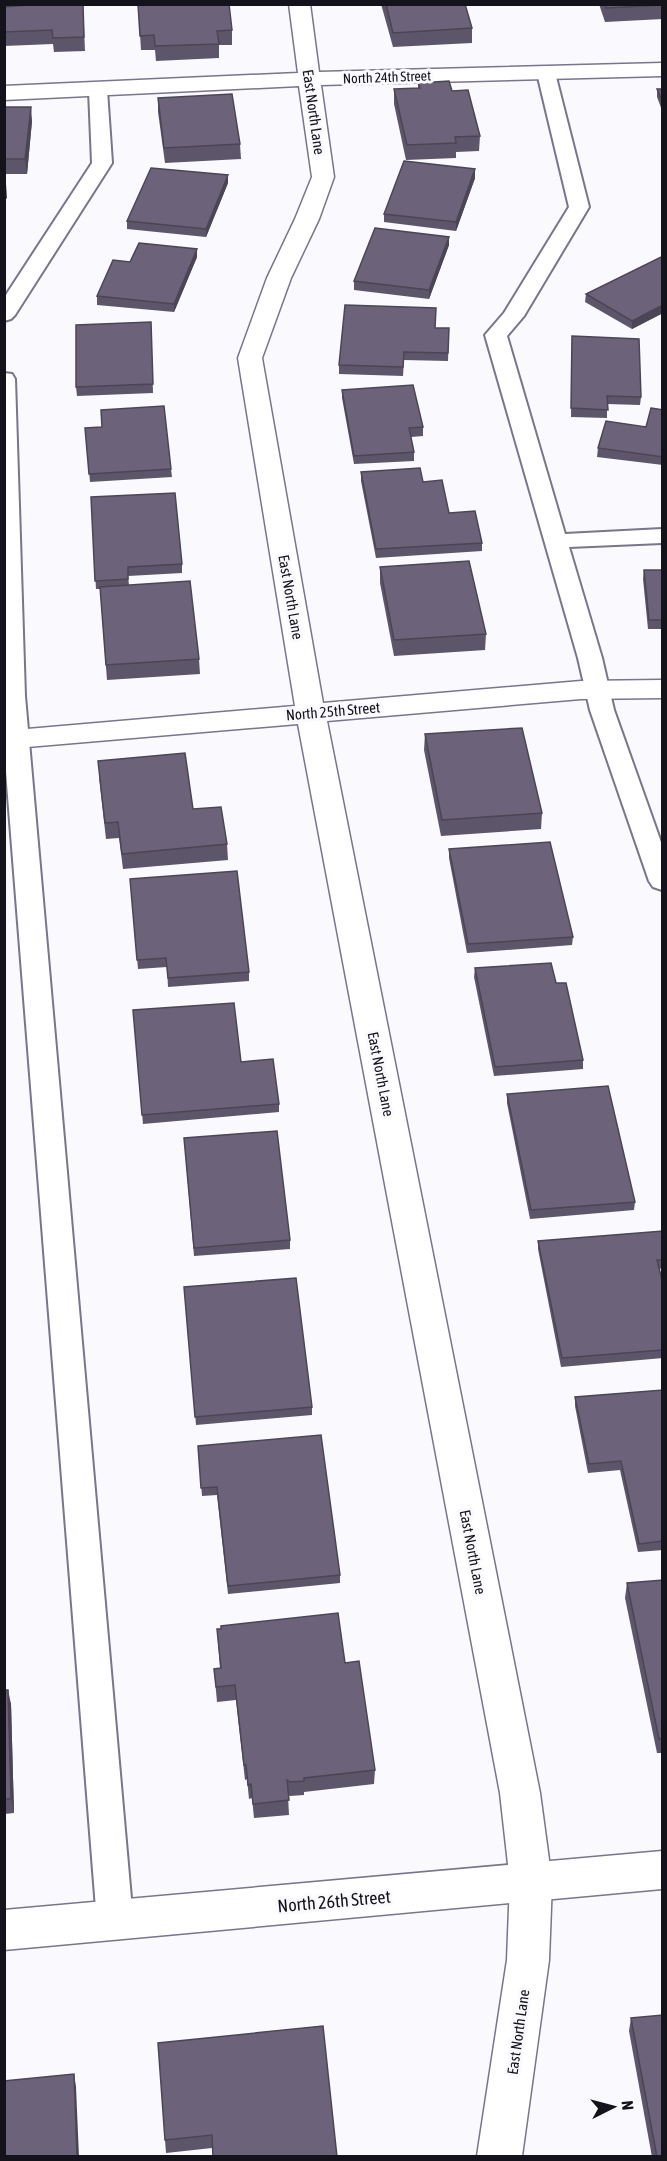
<svg xmlns="http://www.w3.org/2000/svg" width="667" height="2161" font-family="'Asap Condensed',sans-serif">
	<style>
		.lines { fill: none; stroke-linecap: round; stroke-linejoin: round }
		.service-casing { stroke: #7a748c; stroke-width: 4 }
		.minor-casing { stroke: #7a748c; stroke-width: 3 }
		.tertiary-casing { stroke: #7a748c; stroke-width: 3 }
		.service { fill: #fff; fill-rule: evenodd }
		.minor { fill: #fff; fill-rule: evenodd }
		.tertiary { fill: #fff; fill-rule: evenodd }
		.wall { fill: #5d5569 }
		.shaded-wall { fill: #4c4555 }
		.building { fill: #6c637a; stroke: #4c4555; stroke-width: 1.5 }
		.labels { text-anchor: middle; dominant-baseline: central; stroke-width: 6; stroke-linejoin: round; paint-order: stroke }
		.far-street-label { font-size: 14px; fill: #14121b; stroke: #faf9fe }
		.street-label { font-size: 15px; fill: #14121b; stroke: #faf9fe }
		.near-street-label { font-size: 18px; fill: #14121b; stroke: #faf9fe }
	</style>
	<rect width="100%" height="100%" fill="#faf9fe"/>
	<g class="lines">
		<defs>
			<g id="service">
				<polygon points="546,67 553,69 555,73 589,207 524,316 507,336 565,534 662,529 662,543 569,547 602,658 614,710 662,845 662,890 653,887 649,881 590,710 578,658 485,335 504,313 569,207 537,73 539,69"/>
				<polygon points="98,84 105,86 107,90 112,163 15,315 11,319 4,321 4,298 92,163 89,90 91,86"/>
				<polygon points="4,373 12,374 15,379 25,696 133,1921 128,1933 115,1938 102,1933 97,1921 4,746"/>
			</g>
			<polygon id="minor" points="289,4 310,4 319,72 662,63 662,76 321,85 334,177 319,219 291,278 262,358 323,703 581,681 662,680 662,698 581,699 327,721 540,1793 552,1882 549,1960 522,2156 477,2156 507,1960 510,1882 500,1793 298,724 4,749 4,731 295,706 238,358 267,278 295,219 312,177 299,86 4,100 4,86 298,73"/>
			<polygon id="tertiary" points="662,1851 662,1889 4,1950 4,1910"/>
		</defs>
		<use href="#service" class="service-casing"/>
		<use href="#minor" class="minor-casing"/>
		<use href="#tertiary" class="tertiary-casing"/>
		<use href="#service" class="service"/>
		<use href="#minor" class="minor"/>
		<use href="#tertiary" class="tertiary"/>
	</g>
	<g class="wall">
		<polygon points="83,4 85,51 54,52 53,44 4,46 4,7"/>
		<polygon points="138,4 232,30 232,45 219,45 219,58 156,61 155,50 141,50"/>
		<polygon points="381,4 465,4 472,28 472,43 393,47"/>
		<polygon points="599,4 663,4 663,19 605,22"/>
		<polygon points="418,83 452,91 480,136 479,151 456,152 456,158 406,160 394,104 394,89 418,88"/>
		<polygon points="657,89 663,89 663,113 657,97"/>
		<polygon points="158,98 240,144 241,159 165,163 158,112"/>
		<polygon points="4,107 32,121 27,174 4,174"/>
		<polygon points="475,169 475,178 456,231 384,222 384,214"/>
		<polygon points="228,183 206,237 127,229 127,221"/>
		<polygon points="449,245 429,299 354,290 354,281"/>
		<polygon points="197,257 174,312 97,305 97,296 130,262"/>
		<polygon points="663,258 663,313 632,329 585,302 586,294"/>
		<polygon points="151,322 153,393 77,396 76,387"/>
		<polygon points="435,328 449,328 448,361 404,360 403,376 339,374 339,365"/>
		<polygon points="572,336 641,397 640,405 607,404 607,418 571,417"/>
		<polygon points="342,390 423,427 423,436 411,437 414,452 414,461 354,464 342,398"/>
		<polygon points="663,410 663,465 597,457 598,448 646,427"/>
		<polygon points="85,428 171,469 172,477 90,482"/>
		<polygon points="361,472 423,482 449,513 482,543 482,551 376,558 361,481"/>
		<polygon points="91,497 182,564 182,573 128,576 129,585 199,659 200,674 107,680 100,589 96,589"/>
		<polygon points="380,567 486,634 485,650 394,656 380,583"/>
		<polygon points="644,570 663,570 663,629 648,629 643,579"/>
		<polygon points="425,734 542,813 541,829 441,836 424,750"/>
		<polygon points="99,777 193,809 227,844 228,860 123,869 119,838 106,839"/>
		<polygon points="449,849 573,937 572,945 467,953 449,858"/>
		<polygon points="130,879 249,972 249,981 168,987 167,967 138,969"/>
		<polygon points="475,968 556,983 583,1060 583,1069 494,1076 474,977"/>
		<polygon points="133,1010 241,1062 279,1104 279,1112 143,1124"/>
		<polygon points="507,1094 635,1202 634,1210 530,1219 507,1103"/>
		<polygon points="184,1138 290,1240 290,1249 194,1256"/>
		<polygon points="663,1231 663,1268 659,1269 663,1284 663,1358 561,1367 538,1249 538,1241"/>
		<polygon points="184,1287 312,1407 312,1415 196,1425"/>
		<polygon points="663,1390 663,1550 638,1552 620,1470 588,1473 575,1406 575,1397"/>
		<polygon points="198,1446 340,1575 340,1583 228,1594 217,1495 202,1496"/>
		<polygon points="663,1580 663,1753 657,1753 625,1598 627,1583"/>
		<polygon points="217,1629 345,1663 375,1770 374,1784 304,1792 304,1795 290,1796 288,1795 289,1815 254,1818 252,1798 249,1799 247,1779 245,1780 236,1700 217,1702 214,1669 220,1668"/>
		<polygon points="4,1690 11,1704 14,1813 4,1814"/>
		<polygon points="631,2018 663,2157 652,2157 629,2031"/>
		<polygon points="323,2026 212,2148 166,2153 165,2140"/>
	</g>
	<g class="shaded-wall">
		<polygon points="31,107 32,121 27,174 25,159"/>
		<polygon points="475,169 475,178 456,231 456,222"/>
		<polygon points="228,175 228,183 206,237 206,229"/>
		<polygon points="6,183 7,198 4,201 4,185"/>
		<polygon points="449,237 449,245 429,299 429,290"/>
		<polygon points="197,249 197,257 174,312 174,304"/>
		<polygon points="663,305 663,313 632,329 632,321"/>
		<polygon points="8,1690 11,1704 14,1813 11,1799"/>
		<polygon points="74,2074 76,2087 79,2157 77,2157"/>
	</g>
	<g class="building">
		<polygon points="40,4 83,4 84,37 53,38 52,30 4,32 4,7"/>
		<polygon points="138,4 229,4 232,30 217,31 219,44 155,46 154,35 140,36"/>
		<polygon points="386,4 465,4 472,28 393,33"/>
		<polygon points="605,4 663,4 663,5 606,8"/>
		<polygon points="449,81 452,91 468,90 480,136 455,137 456,143 407,145 394,89 420,88 418,83"/>
		<polygon points="657,89 663,89 663,103"/>
		<polygon points="232,94 240,144 164,148 158,98"/>
		<polygon points="4,107 31,107 25,159 4,159"/>
		<polygon points="404,161 475,169 456,222 384,214"/>
		<polygon points="151,168 228,175 206,229 127,221"/>
		<polygon points="375,228 449,237 429,290 354,281"/>
		<polygon points="139,243 197,249 174,304 97,296 113,260 130,262"/>
		<polygon points="661,257 663,258 663,305 632,321 586,294"/>
		<polygon points="345,305 436,308 435,328 449,328 448,353 404,352 403,367 339,365"/>
		<polygon points="151,322 153,384 76,387 76,325"/>
		<polygon points="572,336 639,339 641,397 607,396 608,410 571,408"/>
		<polygon points="413,385 423,427 409,428 414,452 354,456 342,390"/>
		<polygon points="164,406 171,469 89,474 85,428 102,427 101,410"/>
		<polygon points="651,408 663,410 663,457 598,448 606,421 646,427"/>
		<polygon points="420,468 423,482 442,480 449,513 475,511 482,543 376,549 361,472"/>
		<polygon points="175,493 182,564 128,567 128,579 95,581 91,497"/>
		<polygon points="469,561 486,634 394,640 380,567"/>
		<polygon points="644,570 663,570 663,620 649,620"/>
		<polygon points="190,581 199,659 106,665 100,587"/>
		<polygon points="522,728 542,813 442,820 425,734"/>
		<polygon points="185,753 193,809 221,807 227,844 122,854 118,822 105,823 98,761"/>
		<polygon points="550,842 573,937 468,944 449,849"/>
		<polygon points="237,871 249,972 168,978 166,958 137,960 130,879"/>
		<polygon points="551,963 556,983 566,983 583,1060 495,1067 475,968"/>
		<polygon points="234,1003 241,1062 273,1059 279,1104 142,1115 133,1010"/>
		<polygon points="608,1086 635,1202 531,1210 507,1094"/>
		<polygon points="277,1131 290,1240 194,1248 184,1138"/>
		<polygon points="663,1231 663,1260 657,1260 663,1284 663,1350 562,1358 538,1241"/>
		<polygon points="296,1278 312,1407 195,1417 184,1287"/>
		<polygon points="663,1390 663,1541 639,1544 621,1461 589,1464 575,1397"/>
		<polygon points="321,1435 340,1575 228,1586 217,1487 201,1488 198,1446"/>
		<polygon points="663,1580 663,1738 659,1739 627,1583"/>
		<polygon points="338,1613 345,1663 359,1661 375,1770 304,1778 304,1781 290,1782 287,1780 289,1800 253,1804 251,1784 248,1785 246,1765 244,1765 235,1685 216,1687 214,1669 221,1668 217,1629 221,1629 221,1626"/>
		<polygon points="4,1690 8,1690 11,1799 4,1799"/>
		<polygon points="663,2015 663,2157 657,2157 631,2018"/>
		<polygon points="323,2026 337,2157 213,2157 212,2135 165,2140 158,2043"/>
		<polygon points="74,2074 77,2157 4,2157 4,2081"/>
	</g>
	<g class="labels">
		<g class="far-street-label">
			<text transform="translate(387 77) rotate(-2)">North 24th Street</text>
		</g>
		<g class="street-label">
			<text transform="translate(314 112) rotate(82)">East North Lane</text>
			<text transform="translate(291 597) rotate(80)">East North Lane</text>
			<text transform="translate(333 711) rotate(-5)">North 25th Street</text>
			<text transform="translate(381 1074) rotate(79)">East North Lane</text>
			<text transform="translate(473 1552) rotate(79)">East North Lane</text>
			<text transform="translate(518 2032) rotate(-82)">East North Lane</text>
		</g>
		<g class="near-street-label">
			<text transform="translate(334 1901) rotate(-5)">North 26th Street</text>
		</g>
	</g>
	<rect width="667" height="2161" fill="none" stroke="#14121b" stroke-width="12"/>
	<g transform="translate(613 2107) rotate(84)" stroke="#faf9fe" stroke-width="4.5" paint-order="stroke">
	<path d="M0-4.5L10 22L0 15L-10 22Z" fill="#14121b"/>
	<text y="-9" font-size="16" font-weight="bold" text-anchor="middle" fill="#14121b">N</text>
	</g>
</svg>
